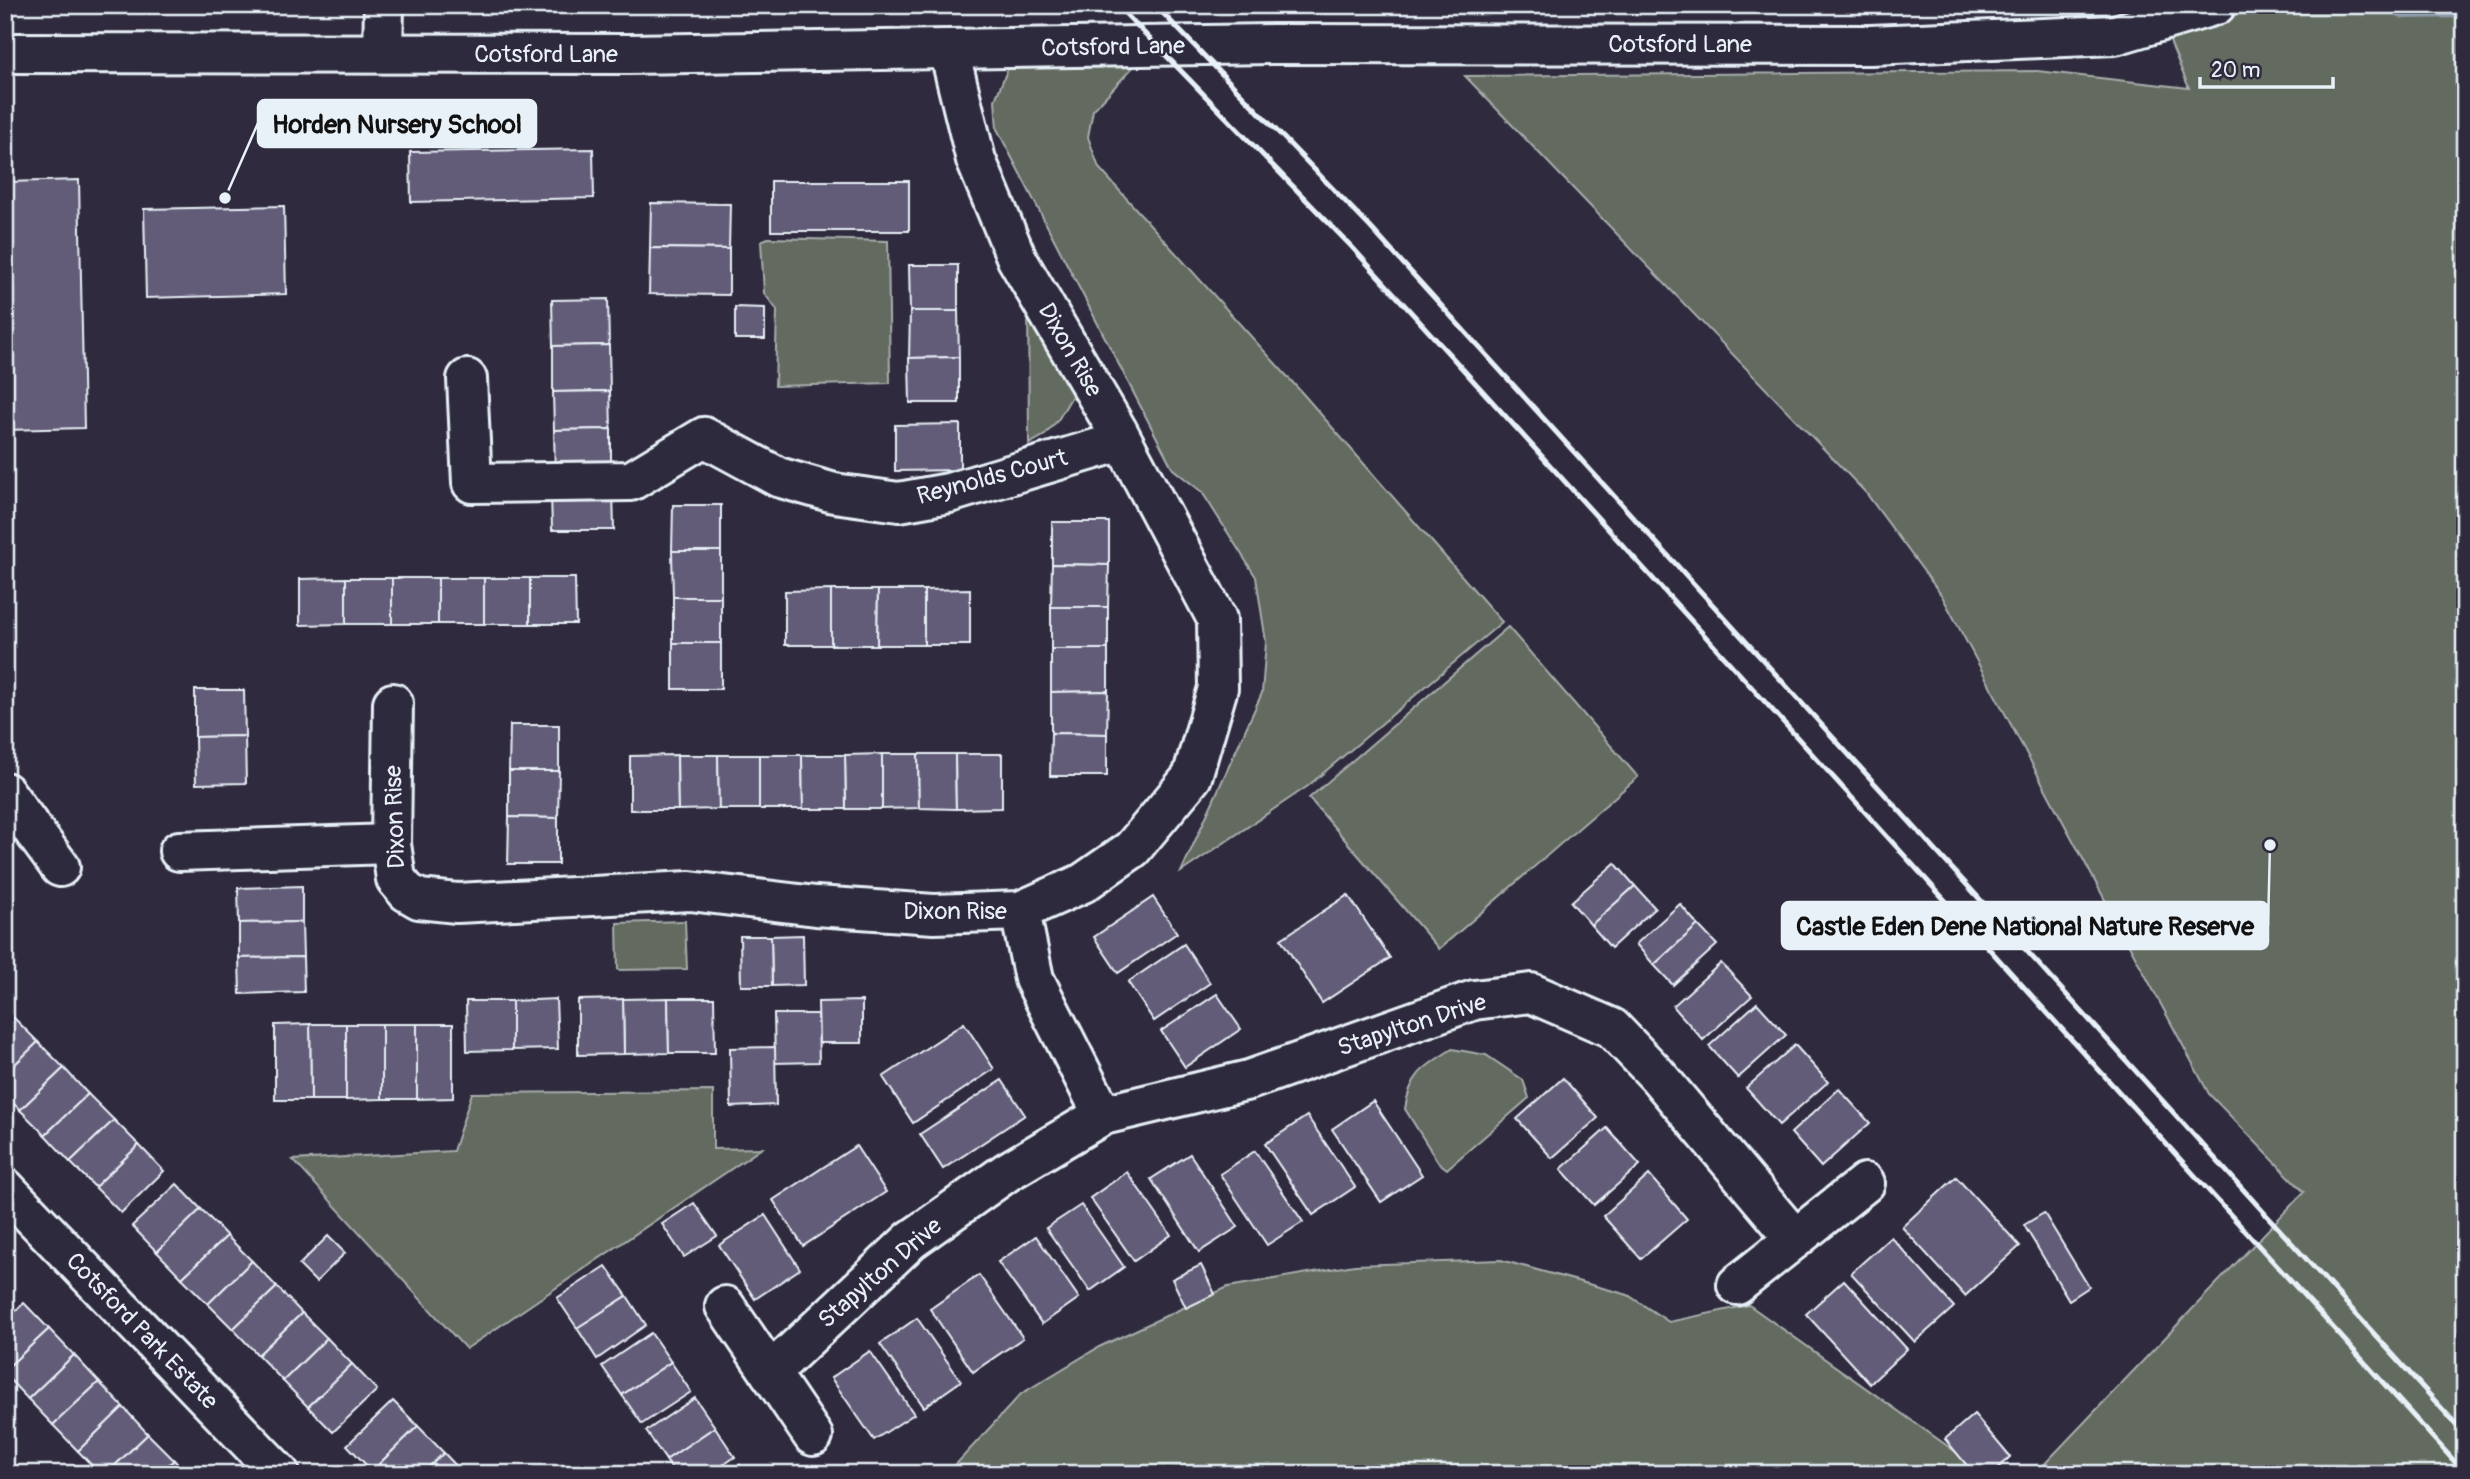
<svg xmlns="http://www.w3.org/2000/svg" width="2470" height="1479" font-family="Pangolin,sans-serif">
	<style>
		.green { fill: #646b5f; stroke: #a6aeac; stroke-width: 2 }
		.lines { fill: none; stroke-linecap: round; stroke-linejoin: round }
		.stream { stroke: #8c9bac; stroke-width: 14 }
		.building { fill: #645b78; stroke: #e8f1f8; stroke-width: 2 }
		.minor-casing { stroke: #e8f1f8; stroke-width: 44 }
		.minor { stroke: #2f2a3d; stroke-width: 38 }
		.rail { stroke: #e8f1f8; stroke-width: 5 }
		.labels { text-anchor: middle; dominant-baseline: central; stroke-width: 5; stroke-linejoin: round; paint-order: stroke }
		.street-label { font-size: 24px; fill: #e8f1f8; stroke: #2f2a3d }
		.leader { fill: none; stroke: #e8f1f8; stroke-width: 2.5 }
		.callout-dot { fill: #e8f1f8; stroke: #2f2a3d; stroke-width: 2.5 }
		.callout { fill: #e8f1f8; stroke: #e8f1f8; stroke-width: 2.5 }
		.callout-label { font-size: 26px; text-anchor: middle; font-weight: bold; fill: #111 }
	</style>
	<rect width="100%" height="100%" fill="#2f2a3d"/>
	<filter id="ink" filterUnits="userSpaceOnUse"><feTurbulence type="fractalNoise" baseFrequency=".0143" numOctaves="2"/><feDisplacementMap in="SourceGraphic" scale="14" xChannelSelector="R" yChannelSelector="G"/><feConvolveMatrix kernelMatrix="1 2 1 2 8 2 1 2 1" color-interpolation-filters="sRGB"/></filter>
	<g filter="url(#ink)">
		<g class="green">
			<polygon points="2215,5 2465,5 2465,1474 2035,1474 2304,1192 2209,1094 1942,596 1866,493 1465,76 2037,71 2189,88 2162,22"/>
			<polygon points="1135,65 1093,110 1088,137 1099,168 1304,395 1502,622 1308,786 1181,872 1262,693 1266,642 1256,577 1202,492 1173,469 997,129 995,100 1008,68"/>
			<polygon points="768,238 888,241 890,383 775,386 777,310 764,293 761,241"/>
			<polygon points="1028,295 1067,363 1072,396 1058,420 1045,435 1029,444"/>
			<polygon points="1508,627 1638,777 1439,949 1309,798"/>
			<polygon points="685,921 687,969 618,970 617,923"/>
			<path d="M1452,1049L1486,1055L1523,1080L1529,1098L1447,1169L1438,1162L1405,1109C1410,1074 1424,1067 1452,1049Z"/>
			<polygon points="713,1091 713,1149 762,1148 466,1349 293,1160 453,1151 472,1093"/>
			<polygon points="1501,1260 1628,1295 1669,1322 1749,1305 1987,1474 947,1474 1021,1394 1099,1347 1228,1287 1354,1265"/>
		</g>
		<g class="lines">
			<polyline class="stream" points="2403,12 2465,11"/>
		</g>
		<g class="building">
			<polygon points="593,149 594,198 411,202 410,152"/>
			<polygon points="79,180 84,428 5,430 5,182"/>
			<rect x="771" y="181" width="138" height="50"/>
			<polygon points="651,203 730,204 729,249 650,248"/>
			<polygon points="284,206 286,294 146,298 144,209"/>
			<polygon points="650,248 729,249 729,295 649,294"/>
			<polygon points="909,265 958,265 958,311 910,311"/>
			<polygon points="608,299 609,345 553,346 552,300"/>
			<polygon points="735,307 765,308 765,339 735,339"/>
			<polygon points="910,311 958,311 959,357 909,358"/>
			<polygon points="609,345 610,391 553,392 553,346"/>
			<polygon points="959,357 959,403 910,403 909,358"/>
			<polygon points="610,391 611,429 554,430 553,392"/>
			<polygon points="960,424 960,470 895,471 895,425"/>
			<polygon points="611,429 611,473 555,474 554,430"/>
			<polygon points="613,492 614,530 552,530 551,493"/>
			<polygon points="673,505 721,505 721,551 672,551"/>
			<polygon points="1052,522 1109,522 1109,565 1052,564"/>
			<polygon points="672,551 721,551 721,597 673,597"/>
			<polygon points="1052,564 1109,565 1108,607 1051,607"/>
			<rect x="346" y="578" width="46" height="46"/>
			<polygon points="346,578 346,624 300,625 300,579"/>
			<rect x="392" y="578" width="46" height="46"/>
			<rect x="438" y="578" width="46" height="46"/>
			<rect x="484" y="578" width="46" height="46"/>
			<polygon points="530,578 575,578 576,624 530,624"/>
			<polygon points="970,589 970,645 924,645 924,590"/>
			<polygon points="831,590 831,645 785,645 785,591"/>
			<polygon points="831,590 878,590 877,645 831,645"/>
			<polygon points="878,590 924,590 924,645 877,645"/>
			<rect x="673" y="597" width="48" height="46"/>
			<rect x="1051" y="607" width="57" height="42"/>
			<rect x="673" y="643" width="48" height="46"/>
			<polygon points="1051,649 1108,649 1108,691 1051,692"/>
			<polygon points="195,690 244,690 245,736 195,737"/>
			<polygon points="1108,691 1107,734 1051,733 1051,692"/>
			<polygon points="510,725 559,725 559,771 509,771"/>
			<polygon points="1051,733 1107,734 1107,776 1050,776"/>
			<polygon points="245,736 246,783 196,784 195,737"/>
			<polygon points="882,754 918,754 919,808 882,809"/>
			<polygon points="882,754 882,809 846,809 845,755"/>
			<polygon points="918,754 955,754 956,809 919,808"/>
			<polygon points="955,754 1002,754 1002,808 956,809"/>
			<polygon points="677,755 678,810 630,810 630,756"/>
			<polygon points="677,755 718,755 719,809 678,810"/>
			<polygon points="718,755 759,755 759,809 719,809"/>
			<polygon points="759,755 802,755 803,809 759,809"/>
			<polygon points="802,755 845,755 846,809 803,809"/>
			<polygon points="509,771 559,771 558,818 509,817"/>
			<polygon points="509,817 558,818 558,864 508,864"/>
			<polygon points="1615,863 1635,886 1591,925 1571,902"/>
			<polygon points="302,886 302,922 239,923 238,888"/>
			<polygon points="1635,886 1655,908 1611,948 1591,925"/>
			<polygon points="1348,895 1390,958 1322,1003 1281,939"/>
			<polygon points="1153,897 1177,933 1118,973 1094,937"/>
			<polygon points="1680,904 1698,925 1654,965 1636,944"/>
			<polygon points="302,922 303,957 239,958 239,923"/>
			<polygon points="1698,925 1717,945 1673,985 1654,965"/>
			<polygon points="803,935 804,985 772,986 771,936"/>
			<polygon points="740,936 771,936 772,986 741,986"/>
			<polygon points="1184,944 1210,983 1154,1021 1128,982"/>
			<polygon points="303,957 304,992 240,994 239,958"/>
			<polygon points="1721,963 1752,996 1703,1040 1673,1006"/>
			<polygon points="1217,994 1241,1029 1185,1067 1161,1031"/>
			<polygon points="668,998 669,1053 624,1054 623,999"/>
			<polygon points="668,998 714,998 715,1053 669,1053"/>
			<polygon points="556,999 558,1049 512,1050 512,1001"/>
			<polygon points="623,999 624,1054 578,1055 578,1000"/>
			<polygon points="466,1001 512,1001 512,1050 467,1051"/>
			<polygon points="862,1001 862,1043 819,1043 818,1002"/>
			<polygon points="1757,1003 1786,1035 1738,1078 1709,1046"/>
			<polygon points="5,1008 13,1017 5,1024"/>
			<polygon points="774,1014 818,1014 819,1062 775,1063"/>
			<polygon points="13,1017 38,1042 5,1074 5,1024"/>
			<polygon points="964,1023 994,1069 913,1123 883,1077"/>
			<polygon points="310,1024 346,1024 346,1100 311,1100"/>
			<polygon points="310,1024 311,1100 275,1100 275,1025"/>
			<polygon points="346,1024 382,1024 382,1099 346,1100"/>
			<rect x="382" y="1024" width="35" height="75"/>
			<polygon points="417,1024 453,1024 453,1098 417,1099"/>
			<polygon points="38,1042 64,1068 20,1110 5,1095 5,1074"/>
			<polygon points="1795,1045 1828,1082 1779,1125 1746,1088"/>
			<polygon points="775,1047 776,1105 731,1107 730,1048"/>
			<polygon points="64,1068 88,1094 45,1135 20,1110"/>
			<polygon points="1563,1078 1598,1118 1552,1158 1517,1119"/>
			<polygon points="1002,1080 1025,1115 943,1169 920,1134"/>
			<polygon points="1839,1089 1870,1123 1821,1167 1791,1133"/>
			<polygon points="88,1094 114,1120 70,1162 45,1135"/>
			<polygon points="1373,1101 1422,1175 1381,1202 1332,1129"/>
			<polygon points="1307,1116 1355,1187 1313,1215 1265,1144"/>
			<polygon points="114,1120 139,1145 95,1187 70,1162"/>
			<polygon points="1607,1128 1640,1165 1594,1205 1561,1169"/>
			<polygon points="139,1145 164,1171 121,1213 95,1187"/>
			<polygon points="856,1146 886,1192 803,1246 773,1200"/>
			<polygon points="1255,1151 1303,1222 1267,1245 1220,1174"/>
			<polygon points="1190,1154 1238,1227 1199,1252 1151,1179"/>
			<polygon points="1127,1172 1171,1235 1134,1261 1090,1198"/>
			<polygon points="1649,1175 1687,1219 1641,1259 1603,1216"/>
			<polygon points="1956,1177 2020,1246 1965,1296 1902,1227"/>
			<polygon points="177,1184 201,1209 157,1252 132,1226"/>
			<polygon points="694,1203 717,1236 684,1257 662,1224"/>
			<polygon points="1081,1205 1124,1267 1090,1291 1046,1228"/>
			<polygon points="201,1209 227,1236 182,1278 157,1252"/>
			<polygon points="2044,1213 2089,1287 2069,1300 2024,1225"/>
			<polygon points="765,1215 800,1269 755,1299 719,1245"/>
			<polygon points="227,1236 252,1261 208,1304 182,1278"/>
			<polygon points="328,1236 345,1253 316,1282 299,1265"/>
			<polygon points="1036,1236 1079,1298 1042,1324 998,1262"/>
			<polygon points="1891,1237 1954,1307 1915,1342 1851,1273"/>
			<polygon points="252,1261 277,1287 233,1329 208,1304"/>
			<polygon points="1201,1265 1215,1294 1186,1308 1172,1279"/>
			<polygon points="606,1266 627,1296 577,1328 557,1298"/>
			<polygon points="979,1275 1023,1338 973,1372 930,1309"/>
			<polygon points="1844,1280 1907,1349 1870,1384 1806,1314"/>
			<polygon points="277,1287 302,1313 258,1355 233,1329"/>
			<polygon points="627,1296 646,1325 597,1359 577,1328"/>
			<polygon points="24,1303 49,1329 5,1370 5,1321"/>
			<polygon points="302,1313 327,1338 283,1381 258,1355"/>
			<polygon points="917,1318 961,1381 924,1407 880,1344"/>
			<polygon points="49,1329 74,1355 28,1399 5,1375 5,1370"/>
			<polygon points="651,1333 671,1362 622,1395 602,1366"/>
			<polygon points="327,1338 352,1364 308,1407 283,1381"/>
			<polygon points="870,1351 914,1414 874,1440 831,1378"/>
			<polygon points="74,1355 99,1382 53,1425 28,1399"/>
			<polygon points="671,1362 691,1392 642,1424 622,1395"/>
			<polygon points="352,1364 377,1390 333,1432 308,1407"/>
			<polygon points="99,1382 123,1407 78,1451 53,1425"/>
			<polygon points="695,1398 715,1427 666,1460 646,1431"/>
			<polygon points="393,1401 418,1426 372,1471 347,1445"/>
			<polygon points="123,1407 148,1434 106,1474 100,1474 78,1451"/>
			<polygon points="1974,1414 2010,1457 1991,1474 1974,1474 1945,1439"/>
			<polygon points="418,1426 444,1453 421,1474 375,1474 372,1471"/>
			<polygon points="715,1427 735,1457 709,1474 675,1474 666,1460"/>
			<polygon points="148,1434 174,1460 159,1474 106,1474"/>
			<polygon points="444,1453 464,1474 421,1474"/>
			<polygon points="174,1460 187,1474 159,1474"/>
			<polygon points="740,1465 746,1474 727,1474"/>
		</g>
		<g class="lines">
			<defs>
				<g id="minor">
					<polyline points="5,53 628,54 1272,44 1870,45 2115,35 2216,5"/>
					<polyline points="383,53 384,5"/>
					<polyline points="467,379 472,483 631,481 704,437 778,477 834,493 899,502 949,493 1122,441"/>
					<polyline points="393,703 391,844 396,879 407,892 419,899 457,903 690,891 816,906 934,914 1020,911 1083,883 1132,849 1192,777 1218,688 1217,619 1117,430 1017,259 976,160 949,50"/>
					<polyline points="5,792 60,867"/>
					<polyline points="179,851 391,844"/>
					<polyline points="1020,911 1034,979 1103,1115"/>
					<polyline points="5,1188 280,1474"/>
					<polyline points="1737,1285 1865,1183"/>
					<polyline points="725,1306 813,1436"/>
					<polyline points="770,1373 911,1240 1007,1172 1103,1115 1249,1080 1474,1000 1531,993 1612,1028 1657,1075 1795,1239"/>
				</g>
			</defs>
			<use href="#minor" class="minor-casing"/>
			<use href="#minor" class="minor"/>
			<g class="rail">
				<polyline points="1117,5 1351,246 2465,1473"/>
				<polyline points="1155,5 1370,227 2465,1434"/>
			</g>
		</g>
	</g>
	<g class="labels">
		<g class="street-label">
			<text x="1680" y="44">Cotsford Lane</text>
			<text transform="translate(1113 47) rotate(-1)">Cotsford Lane</text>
			<text x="546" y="54">Cotsford Lane</text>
			<text transform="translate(1070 350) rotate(60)">Dixon Rise</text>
			<text transform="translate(992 477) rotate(-15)">Reynolds Court</text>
			<text transform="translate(395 817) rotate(-92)">Dixon Rise</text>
			<text x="955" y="911">Dixon Rise</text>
			<text transform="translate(1412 1025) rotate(-18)">Stapylton Drive</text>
			<text transform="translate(880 1273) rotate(-41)">Stapylton Drive</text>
			<text transform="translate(142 1331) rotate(46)">Cotsford Park Estate</text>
		</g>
	</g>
	<path class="leader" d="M225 198L258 123M2270 845L2268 926"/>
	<g class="callout-dot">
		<circle cx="225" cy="198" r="7"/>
		<circle cx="2270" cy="845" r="7"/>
	</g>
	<g class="callout">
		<rect x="258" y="100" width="278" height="47" rx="7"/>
		<rect x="1782" y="902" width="486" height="47" rx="7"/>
	</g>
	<g class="callout-label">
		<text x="397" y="133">Horden Nursery School</text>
		<text x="2025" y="935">Castle Eden Dene National Nature Reserve</text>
	</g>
	<rect width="2470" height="1479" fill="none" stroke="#2f2a3d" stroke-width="28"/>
	<rect x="14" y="14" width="2442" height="1451" fill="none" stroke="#e8f1f8" stroke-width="2.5" filter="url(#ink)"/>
	<path d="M2200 77v10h133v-10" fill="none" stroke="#e8f1f8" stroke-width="3.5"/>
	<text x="2211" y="77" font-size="21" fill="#e8f1f8" stroke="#2f2a3d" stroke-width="5" paint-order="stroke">20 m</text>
</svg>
